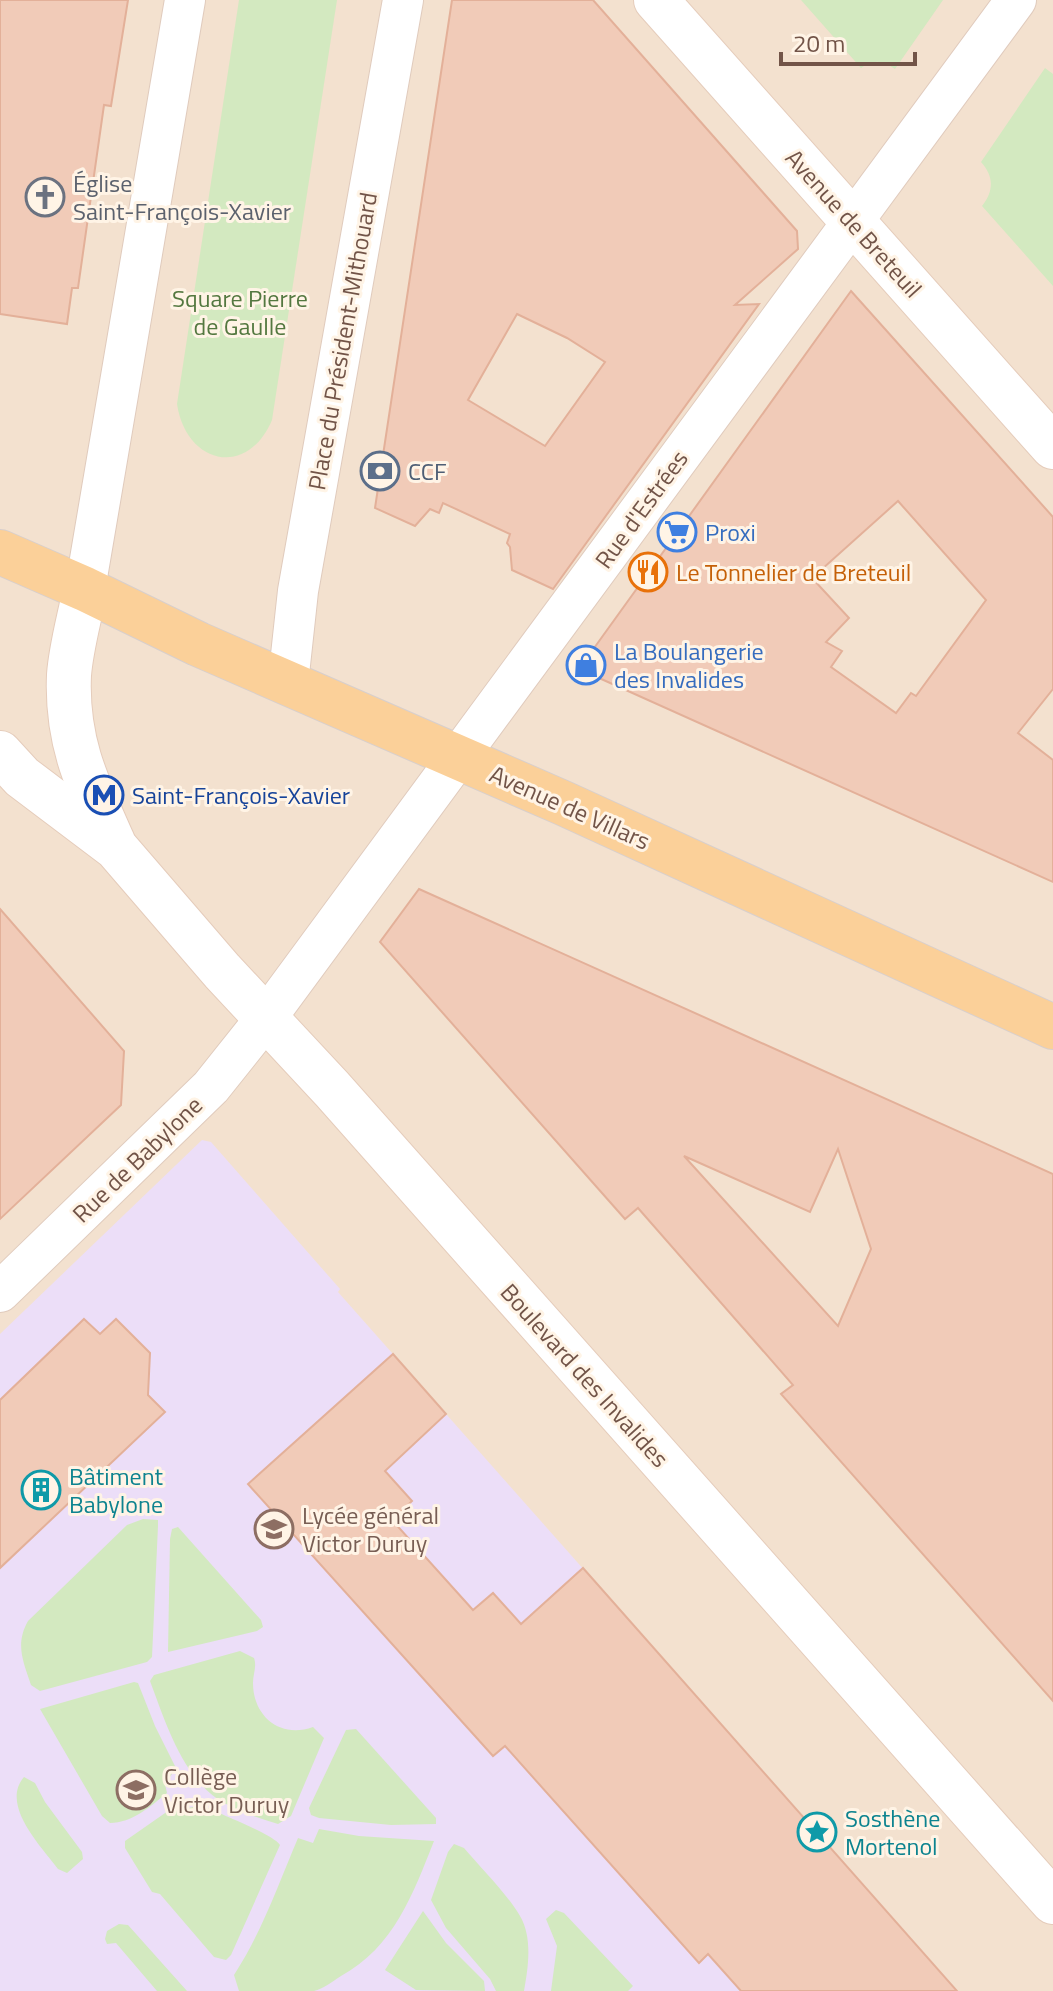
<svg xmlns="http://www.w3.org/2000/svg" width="1053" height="1991" font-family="'Titillium Web',sans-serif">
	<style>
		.residential { fill: #f3e1cf }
		.education { fill: #ecdef8 }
		.green { fill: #d3e9c0 }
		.building { fill: #f1cbb8; stroke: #e3b099; stroke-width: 2; fill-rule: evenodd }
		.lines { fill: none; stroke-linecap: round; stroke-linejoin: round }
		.street-casing { stroke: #e0cbbd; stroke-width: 42 }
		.secondary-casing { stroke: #e5ccbb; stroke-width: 46 }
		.primary-casing { stroke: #d8cfcc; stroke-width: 46 }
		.street { stroke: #fff; stroke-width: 40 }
		.secondary { stroke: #fff; stroke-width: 44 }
		.primary { stroke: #fbd099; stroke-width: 44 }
		.labels { text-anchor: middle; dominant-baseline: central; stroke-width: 6; stroke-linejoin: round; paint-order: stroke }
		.worship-label { font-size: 24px; fill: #5b616d; stroke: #fff4e6; text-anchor: start }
		.street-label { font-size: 24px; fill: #725448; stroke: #fff4e6 }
		.park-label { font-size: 24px; fill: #547840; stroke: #fff4e6 }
		.service-label { font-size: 24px; fill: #4e5e75; stroke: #fff4e6; text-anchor: start }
		.shop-label { font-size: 24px; fill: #366cbe; stroke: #fff4e6; text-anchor: start }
		.food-label { font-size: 24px; fill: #c56008; stroke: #fff4e6; text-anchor: start }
		.transit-label { font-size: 24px; fill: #164399; stroke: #fff4e6; text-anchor: start }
		.culture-label { font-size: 24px; fill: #0d838f; stroke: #fff4e6; text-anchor: start }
		.education-label { font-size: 24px; fill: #785e54; stroke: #fff4e6; text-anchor: start }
	</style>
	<rect width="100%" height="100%" fill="#fcefe0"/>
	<rect class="residential" x="0" y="0" width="1053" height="1991"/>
	<polygon class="education" points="202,1140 211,1142 340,1289 338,1292 957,1991 0,1991 0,1334"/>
	<g class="green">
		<path d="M239,0H337L272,420C247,479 186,464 177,404Z"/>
		<path d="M801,0H943L895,69C883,60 873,59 861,68Z"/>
		<path d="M1045,68L1053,74V286L982,206C994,191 994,176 981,162Z"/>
		<path d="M143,1519L158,1520V1526L152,1657L147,1662L40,1691L31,1685C23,1661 15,1644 28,1621L127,1525Z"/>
		<polygon points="178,1527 261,1620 263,1627 257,1631 168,1652 170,1539 172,1529"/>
		<path d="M240,1651L254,1658C257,1667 253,1674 253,1683C253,1717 281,1739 313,1727L324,1738L291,1816L278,1824C258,1818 237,1811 219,1800C182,1776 165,1721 150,1681L154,1675Z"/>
		<path d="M134,1682L138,1683L155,1726L176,1768L165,1784L167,1793C151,1806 132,1823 110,1823L102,1816L40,1709Z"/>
		<polygon points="356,1729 436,1818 436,1824 391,1825 319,1818 311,1815 309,1808 346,1730"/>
		<path d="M24,1777L35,1783L45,1802L82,1852L83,1859L67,1873L58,1869C41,1846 0,1805 24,1777Z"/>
		<path d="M178,1804L188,1808L202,1805C219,1814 273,1834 280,1845L231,1955L226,1960L214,1957L160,1894L152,1892L125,1848V1841Z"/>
		<path d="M319,1829L359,1836L434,1841C413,1894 394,1947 341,1976C333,1981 323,1989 314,1991C293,1991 261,1991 239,1991L234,1975C262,1932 278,1885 298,1838L313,1843Z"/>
		<path d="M454,1844L464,1848C481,1868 508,1895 520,1916C533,1938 528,1968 524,1991H496L490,1979L446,1928L431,1900L448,1852Z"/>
		<polygon points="556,1910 564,1913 633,1986 628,1991 551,1991 557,1946 546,1919"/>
		<polygon points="423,1911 446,1943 484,1981 485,1991 416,1990 385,1970"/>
		<polygon points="119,1924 128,1925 187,1991 157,1991 116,1943 107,1944 105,1939 107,1931"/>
	</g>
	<g class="building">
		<polygon points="0,0 128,0 111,106 104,105 78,288 72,288 67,324 0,314"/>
		<path d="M452,0H593L797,231L798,249L735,305L759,304L553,589L512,570L510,547L507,543L510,534L443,503L439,513L430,509L415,526L375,508ZM517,314L567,338L605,362L545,446L468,400Z"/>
		<path d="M851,291L1053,517V689L1018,733L1053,760V882L579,669ZM898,501L986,600L916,696L911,693L896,713L831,667L842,651L826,642L849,618L812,578Z"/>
		<path d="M419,889L1053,1174V1701L781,1394L793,1385L638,1208L625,1219L380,942ZM838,1149L871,1249L838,1326L684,1156L810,1212Z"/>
		<polygon points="0,909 124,1051 121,1105 0,1219"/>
		<polygon points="84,1319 100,1334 116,1319 150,1353 148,1395 165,1412 0,1568 0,1400"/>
		<polygon points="393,1354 446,1414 385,1471 412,1501 392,1520 473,1610 493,1593 521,1624 583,1568 957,1991 741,1991 708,1954 699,1963 505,1746 493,1756 248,1484"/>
	</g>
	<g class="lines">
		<defs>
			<g id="street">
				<polyline points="85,589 185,0"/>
				<polyline points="288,683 298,591 403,0"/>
				<polyline points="0,1292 211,1087 266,1018 1016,0"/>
			</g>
			<g id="secondary">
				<polyline points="656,0 1053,447"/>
				<path d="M85,589C80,617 71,647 69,675C66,741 87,784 113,842"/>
				<polyline points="0,753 22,777 116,848 222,971 332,1089 1053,1902"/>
			</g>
			<polyline id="primary" points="0,552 85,589 198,644 563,803 1053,1027"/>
		</defs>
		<use href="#street" class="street-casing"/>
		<use href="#secondary" class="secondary-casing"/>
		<use href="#primary" class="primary-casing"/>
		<use href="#street" class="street"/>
		<use href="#secondary" class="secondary"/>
		<use href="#primary" class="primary"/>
	</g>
	<defs>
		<symbol id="church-ring" viewBox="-11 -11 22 22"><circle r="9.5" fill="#fff4e6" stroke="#6b7280" stroke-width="1.5"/><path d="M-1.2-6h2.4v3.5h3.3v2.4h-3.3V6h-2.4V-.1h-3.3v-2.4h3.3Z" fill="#6b7280"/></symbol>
		<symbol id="bank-ring" viewBox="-11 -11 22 22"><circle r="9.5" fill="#fff4e6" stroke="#5c6f8a" stroke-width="1.5"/><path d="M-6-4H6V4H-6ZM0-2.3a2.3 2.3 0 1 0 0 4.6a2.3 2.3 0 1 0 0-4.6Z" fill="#5c6f8a"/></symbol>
		<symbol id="supermarket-ring" viewBox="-11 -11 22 22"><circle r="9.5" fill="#fff4e6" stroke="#3f7fe0" stroke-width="1.5"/><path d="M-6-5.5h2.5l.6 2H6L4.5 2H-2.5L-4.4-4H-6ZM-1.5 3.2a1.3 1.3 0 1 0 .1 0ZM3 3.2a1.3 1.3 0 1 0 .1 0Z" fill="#3f7fe0"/></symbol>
		<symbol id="restaurant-ring" viewBox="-11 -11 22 22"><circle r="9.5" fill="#fff4e6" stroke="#e8710a" stroke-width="1.5"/><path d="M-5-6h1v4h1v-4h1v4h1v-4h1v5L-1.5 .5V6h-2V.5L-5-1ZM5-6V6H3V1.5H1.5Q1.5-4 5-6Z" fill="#e8710a"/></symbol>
		<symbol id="shop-ring" viewBox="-11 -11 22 22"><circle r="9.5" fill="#fff4e6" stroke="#3f7fe0" stroke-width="1.5"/><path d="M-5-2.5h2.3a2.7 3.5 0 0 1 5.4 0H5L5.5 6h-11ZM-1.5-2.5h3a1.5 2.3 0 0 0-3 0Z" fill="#3f7fe0"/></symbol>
		<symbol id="metro-ring" viewBox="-11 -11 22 22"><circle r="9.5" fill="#fff4e6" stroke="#1a4fb4" stroke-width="1.5"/><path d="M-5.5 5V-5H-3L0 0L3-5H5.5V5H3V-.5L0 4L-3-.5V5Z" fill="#1a4fb4"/></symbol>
		<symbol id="building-ring" viewBox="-11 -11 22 22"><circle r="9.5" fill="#fff4e6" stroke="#0f9aa8" stroke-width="1.5"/><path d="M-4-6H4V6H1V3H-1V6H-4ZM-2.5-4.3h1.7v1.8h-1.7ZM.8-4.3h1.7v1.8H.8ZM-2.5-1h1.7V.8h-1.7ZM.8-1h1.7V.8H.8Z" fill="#0f9aa8"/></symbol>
		<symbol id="school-ring" viewBox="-11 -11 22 22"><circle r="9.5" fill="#fff4e6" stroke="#8d6e63" stroke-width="1.5"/><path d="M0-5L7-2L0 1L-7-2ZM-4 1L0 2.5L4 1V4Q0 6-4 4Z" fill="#8d6e63"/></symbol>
		<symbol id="sight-ring" viewBox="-11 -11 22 22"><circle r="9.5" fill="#fff4e6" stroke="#0f9aa8" stroke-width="1.5"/><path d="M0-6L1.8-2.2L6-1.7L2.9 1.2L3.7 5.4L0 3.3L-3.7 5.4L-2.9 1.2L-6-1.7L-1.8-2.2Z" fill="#0f9aa8"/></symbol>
	</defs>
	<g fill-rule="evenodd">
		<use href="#church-ring" x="23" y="175" width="44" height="44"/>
		<use href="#bank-ring" x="358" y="449" width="44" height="44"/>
		<use href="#supermarket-ring" x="655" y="510" width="44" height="44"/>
		<use href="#restaurant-ring" x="626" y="550" width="44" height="44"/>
		<use href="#shop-ring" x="564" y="643" width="44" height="44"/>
		<use href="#metro-ring" x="82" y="773" width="44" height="44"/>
		<use href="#building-ring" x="19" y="1468" width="44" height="44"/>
		<use href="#school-ring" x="252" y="1507" width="44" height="44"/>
		<use href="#school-ring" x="114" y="1768" width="44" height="44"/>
		<use href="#sight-ring" x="795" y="1810" width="44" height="44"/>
	</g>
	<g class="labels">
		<g class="worship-label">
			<text x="73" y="183">Église<tspan x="73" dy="28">Saint-François-Xavier</tspan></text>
		</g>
		<g class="street-label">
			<text transform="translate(854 223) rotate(48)">Avenue de Breteuil</text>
			<text transform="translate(342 341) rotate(-80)">Place du Président-Mithouard</text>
			<text transform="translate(641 509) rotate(-54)">Rue d'Estrées</text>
			<text transform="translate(570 807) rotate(24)">Avenue de Villars</text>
			<text transform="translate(137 1159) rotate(-44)">Rue de Babylone</text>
			<text transform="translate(585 1375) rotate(48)">Boulevard des Invalides</text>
		</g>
		<g class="park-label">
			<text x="240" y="298">Square Pierre<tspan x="240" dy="28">de Gaulle</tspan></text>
		</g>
		<g class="service-label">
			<text x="408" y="471">CCF</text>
		</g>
		<g class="shop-label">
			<text x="705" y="532">Proxi</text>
			<text x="614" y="651">La Boulangerie<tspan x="614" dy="28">des Invalides</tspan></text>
		</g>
		<g class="food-label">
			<text x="676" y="572">Le Tonnelier de Breteuil</text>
		</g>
		<g class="transit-label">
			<text x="132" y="795">Saint-François-Xavier</text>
		</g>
		<g class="culture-label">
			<text x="69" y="1476">Bâtiment<tspan x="69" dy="28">Babylone</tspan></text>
			<text x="845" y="1818">Sosthène<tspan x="845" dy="28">Mortenol</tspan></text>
		</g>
		<g class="education-label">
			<text x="302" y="1515">Lycée général<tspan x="302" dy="28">Victor Duruy</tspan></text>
			<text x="164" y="1776">Collège<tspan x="164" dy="28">Victor Duruy</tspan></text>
		</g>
	</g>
	<path d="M781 52v12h134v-12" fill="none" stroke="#725448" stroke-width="4"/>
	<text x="793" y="52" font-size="24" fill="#725448" stroke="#fff4e6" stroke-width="6" paint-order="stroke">20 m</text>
</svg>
